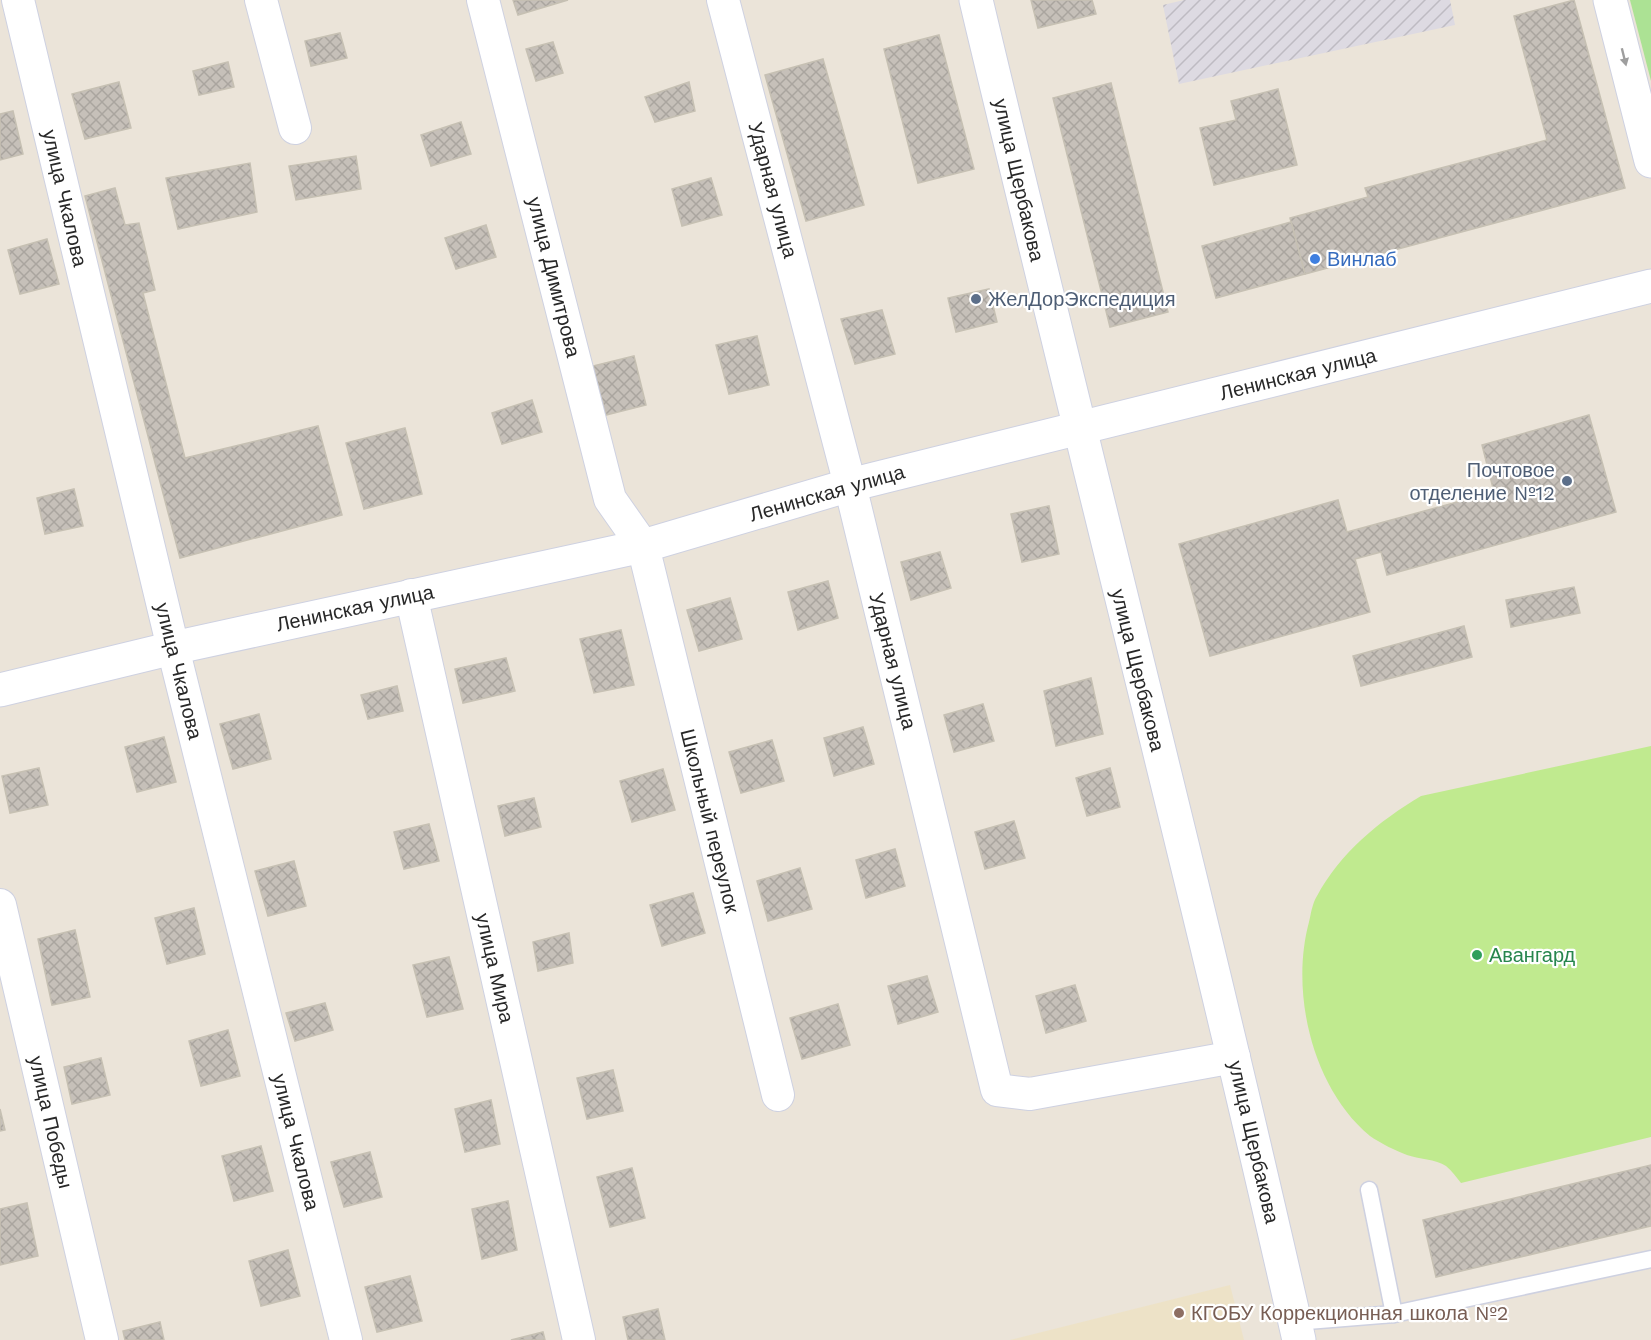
<svg xmlns="http://www.w3.org/2000/svg" width="1651" height="1340" font-family="'Work Sans',sans-serif">
	<style>
		.industrial { fill: url(#industrial-furrows) }
		.education { fill: #ede2c7 }
		.grass { fill: #ace294 }
		.pitch { fill: #c0ea8f }
		.building { fill: url(#building-cross-hatch); stroke: #c6c0b3; stroke-width: 1.5 }
		.lines { fill: none; stroke-linecap: round; stroke-linejoin: round }
		.service-casing { stroke: #ced1e1; stroke-width: 19 }
		.minor-casing { stroke: #ced1e1; stroke-width: 34 }
		.tertiary-casing { stroke: #ced1e1; stroke-width: 35 }
		.secondary-casing { stroke: #ced1e1; stroke-width: 35 }
		.service { stroke: #fff; stroke-width: 16 }
		.minor { stroke: #fff; stroke-width: 32 }
		.tertiary { stroke: #fff; stroke-width: 33 }
		.secondary { stroke: #fff; stroke-width: 33 }
		.oneway { fill: #9e9e9e }
		.shop-dot { fill: #3f7fe0; stroke: #fff; stroke-width: 2 }
		.service-dot { fill: #5c6f8a; stroke: #fff; stroke-width: 2 }
		.leisure-dot { fill: #2e9e5b; stroke: #fff; stroke-width: 2 }
		.education-dot { fill: #8d6e63; stroke: #fff; stroke-width: 2 }
		.labels { text-anchor: middle; dominant-baseline: central; stroke-width: 4.5; stroke-linejoin: round; paint-order: stroke }
		.street-label { font-size: 20px; fill: #282828; stroke: #fff }
		.shop-label { font-size: 20px; fill: #366cbe; stroke: #fff; text-anchor: start }
		.service-label { font-size: 20px; fill: #4e5e75; stroke: #fff; text-anchor: start }
		.leisure-label { font-size: 20px; fill: #27864d; stroke: #fff; text-anchor: start }
		.education-label { font-size: 20px; fill: #785e54; stroke: #fff; text-anchor: start }
	</style>
	<defs>
		<pattern id="industrial-furrows" width="10" height="10" patternUnits="userSpaceOnUse" patternTransform="scale(1.5)"><rect width="10" height="10" fill="#dddae2"/><path d="M-1 1l2-2M0 10L10 0M9 11l2-2" fill="none" stroke="#bebbc2"/></pattern>
		<pattern id="building-cross-hatch" width="8" height="8" patternUnits="userSpaceOnUse" patternTransform="scale(1.5)"><rect width="8" height="8" fill="#c6c0b9"/><path d="M0 0l8 8M0 8l8-8" fill="none" stroke="#aaa59f"/></pattern>
	</defs>
	<rect width="100%" height="100%" fill="#ebe4d9"/>
	<polygon class="industrial" points="1184,0 1450,0 1455,25 1179,84 1163,5"/>
	<polygon class="education" points="1230,1285 1244,1340 1010,1340"/>
	<polygon class="grass" points="1630,0 1651,0 1651,81"/>
	<path class="pitch" d="M1651,746V1137L1461,1183C1457,1178 1452,1171 1446,1166C1436,1159 1418,1159 1407,1155C1396,1151 1380,1143 1370,1136C1312,1088 1290,992 1309,922C1311,914 1312,904 1317,896C1340,853 1379,821 1421,796Z"/>
	<g class="building">
		<polygon points="513,0 568,0 518,15"/>
		<polygon points="1031,0 1092,0 1096,14 1038,28"/>
		<polygon points="1574,0 1625,188 1305,274 1290,218 1368,197 1365,188 1547,140 1514,16"/>
		<polygon points="340,33 347,58 311,66 305,41"/>
		<polygon points="939,35 974,169 918,183 884,49"/>
		<polygon points="553,42 563,73 536,81 526,49"/>
		<polygon points="823,59 864,205 806,221 765,75"/>
		<polygon points="228,62 234,87 199,95 193,71"/>
		<polygon points="119,82 131,128 85,139 72,94"/>
		<polygon points="689,82 695,111 655,122 645,97"/>
		<polygon points="1111,83 1168,312 1110,327 1053,98"/>
		<polygon points="1278,89 1297,165 1214,185 1200,128 1236,120 1231,101"/>
		<polygon points="13,111 23,154 0,160 0,114"/>
		<polygon points="461,122 471,154 431,166 421,135"/>
		<polygon points="356,156 361,189 296,200 289,166"/>
		<polygon points="250,163 257,212 178,229 166,178"/>
		<polygon points="711,178 722,215 682,226 672,189"/>
		<polygon points="115,188 125,225 139,223 155,290 143,293 185,458 318,426 342,515 180,558 85,196"/>
		<polygon points="1291,222 1305,274 1216,298 1202,246"/>
		<polygon points="486,225 496,257 456,269 445,238"/>
		<polygon points="47,239 59,284 20,294 8,250"/>
		<polygon points="989,289 997,322 956,332 948,298"/>
		<polygon points="882,310 895,354 855,364 841,319"/>
		<polygon points="757,336 769,385 729,394 716,345"/>
		<polygon points="634,356 646,405 606,415 593,366"/>
		<polygon points="532,400 542,432 502,444 492,413"/>
		<polygon points="1589,415 1616,512 1387,575 1381,552 1355,559 1370,612 1210,656 1179,544 1338,500 1347,532 1494,492 1482,445"/>
		<polygon points="405,428 422,494 364,509 346,443"/>
		<polygon points="74,489 83,526 45,534 37,498"/>
		<polygon points="1049,506 1059,554 1022,562 1011,514"/>
		<polygon points="940,552 951,588 911,600 901,562"/>
		<polygon points="828,581 838,618 798,630 788,592"/>
		<polygon points="1574,587 1580,613 1511,627 1506,600"/>
		<polygon points="730,598 742,639 699,651 687,610"/>
		<polygon points="1464,626 1472,657 1361,686 1353,656"/>
		<polygon points="621,630 634,685 594,693 580,639"/>
		<polygon points="506,658 515,691 463,703 455,669"/>
		<polygon points="1091,678 1103,734 1056,746 1044,691"/>
		<polygon points="397,686 403,711 368,719 361,695"/>
		<polygon points="983,704 994,741 954,752 944,715"/>
		<polygon points="259,714 271,759 233,769 220,724"/>
		<polygon points="863,727 874,764 834,776 824,738"/>
		<polygon points="164,737 176,782 137,792 125,747"/>
		<polygon points="772,740 784,781 741,793 729,752"/>
		<polygon points="39,768 48,805 10,813 2,776"/>
		<polygon points="1110,768 1120,807 1087,816 1076,778"/>
		<polygon points="663,769 675,810 632,822 620,781"/>
		<polygon points="534,798 541,827 505,836 498,806"/>
		<polygon points="1014,821 1025,858 985,869 975,832"/>
		<polygon points="429,824 439,861 404,869 394,832"/>
		<polygon points="895,849 905,886 866,898 856,860"/>
		<polygon points="294,861 306,906 268,916 255,871"/>
		<polygon points="800,868 812,909 768,921 757,881"/>
		<polygon points="693,893 705,933 662,946 650,905"/>
		<polygon points="194,908 205,954 167,964 155,918"/>
		<polygon points="75,930 90,997 52,1005 38,939"/>
		<polygon points="569,933 573,963 538,971 533,942"/>
		<polygon points="449,957 463,1009 427,1017 413,965"/>
		<polygon points="927,976 938,1012 898,1024 888,986"/>
		<polygon points="1075,985 1086,1021 1046,1033 1036,996"/>
		<polygon points="325,1003 333,1030 295,1041 286,1013"/>
		<polygon points="838,1004 850,1045 802,1059 790,1018"/>
		<polygon points="228,1030 240,1076 201,1086 189,1041"/>
		<polygon points="101,1058 110,1095 72,1104 64,1067"/>
		<polygon points="613,1070 623,1111 587,1119 577,1078"/>
		<polygon points="491,1100 500,1144 465,1152 455,1109"/>
		<polygon points="0,1109 5,1130 0,1131"/>
		<polygon points="261,1146 273,1191 234,1201 222,1156"/>
		<polygon points="370,1152 382,1197 344,1207 331,1162"/>
		<polygon points="1651,1165 1651,1226 1436,1277 1423,1220"/>
		<polygon points="632,1168 645,1218 610,1227 597,1177"/>
		<polygon points="508,1201 517,1250 482,1259 472,1209"/>
		<polygon points="27,1203 38,1256 0,1265 0,1209"/>
		<polygon points="288,1250 300,1296 261,1306 249,1261"/>
		<polygon points="410,1276 422,1321 377,1332 365,1287"/>
		<polygon points="658,1309 665,1340 628,1340 623,1317"/>
		<polygon points="160,1322 164,1340 125,1340 123,1331"/>
		<polygon points="543,1332 545,1340 511,1340"/>
	</g>
	<g class="lines">
		<defs>
			<g id="service">
				<polyline points="1369,1190 1394,1314"/>
				<polyline points="1295,1322 1394,1314 1651,1259"/>
			</g>
			<g id="minor">
				<polyline points="18,0 173,648 346,1340"/>
				<polyline points="261,0 295,128"/>
				<polyline points="483,0 610,499 643,546 778,1095"/>
				<polyline points="723,0 850,485 997,1090 1030,1094 1234,1057"/>
				<polyline points="411,595 579,1340"/>
				<polyline points="0,905 102,1340"/>
			</g>
			<polyline id="tertiary" points="1610,0 1651,161"/>
			<g id="secondary">
				<path d="M976,0C1082,447 1198,892 1299,1340"/>
				<polyline points="0,690 173,648 643,546 850,485 1651,286"/>
			</g>
		</defs>
		<use href="#service" class="service-casing"/>
		<use href="#minor" class="minor-casing"/>
		<use href="#tertiary" class="tertiary-casing"/>
		<use href="#secondary" class="secondary-casing"/>
		<use href="#service" class="service"/>
		<use href="#minor" class="minor"/>
		<use href="#tertiary" class="tertiary"/>
		<use href="#secondary" class="secondary"/>
	</g>
	<defs><path id="oneway-solid" d="M-6-.8H1V-3.2L6.5 0L1 3.2V.8H-6Z" transform="scale(1.5)"/></defs>
	<use class="oneway" href="#oneway-solid" transform="translate(1624 57) rotate(76)"/>
	<circle class="shop-dot" cx="1315" cy="259" r="6"/>
	<g class="service-dot">
		<circle cx="976" cy="299" r="6"/>
		<circle cx="1567" cy="481" r="6"/>
	</g>
	<circle class="leisure-dot" cx="1477" cy="955" r="6"/>
	<circle class="education-dot" cx="1179" cy="1313" r="6"/>
	<g class="labels">
		<g class="street-label">
			<text transform="translate(1019 180) rotate(77)">улица Щербакова</text>
			<text transform="translate(773 190) rotate(75)">Ударная улица</text>
			<text transform="translate(65 198) rotate(77)">улица Чкалова</text>
			<text transform="translate(554 277) rotate(76)">улица Димитрова</text>
			<text transform="translate(1298 374) rotate(-14)">Ленинская улица</text>
			<text transform="translate(827 493) rotate(-16)">Ленинская улица</text>
			<text transform="translate(355 608) rotate(-12)">Ленинская улица</text>
			<text transform="translate(893 661) rotate(76)">Ударная улица</text>
			<text transform="translate(1138 670) rotate(76)">улица Щербакова</text>
			<text transform="translate(179 671) rotate(76)">улица Чкалова</text>
			<text transform="translate(710 821) rotate(76)">Школьный переулок</text>
			<text transform="translate(495 968) rotate(77)">улица Мира</text>
			<text transform="translate(51 1122) rotate(77)">улица Победы</text>
			<text transform="translate(296 1142) rotate(76)">улица Чкалова</text>
			<text transform="translate(1254 1142) rotate(77)">улица Щербакова</text>
		</g>
		<g class="shop-label">
			<text x="1327" y="259">Винлаб</text>
		</g>
		<g class="service-label">
			<text x="988" y="299">ЖелДорЭкспедиция</text>
			<text x="1555" y="470" text-anchor="end">Почтовое<tspan x="1555" dy="23">отделение №12</tspan></text>
		</g>
		<g class="leisure-label">
			<text x="1489" y="955">Авангард</text>
		</g>
		<g class="education-label">
			<text x="1191" y="1313">КГОБУ Коррекционная школа №2</text>
		</g>
	</g>
</svg>
